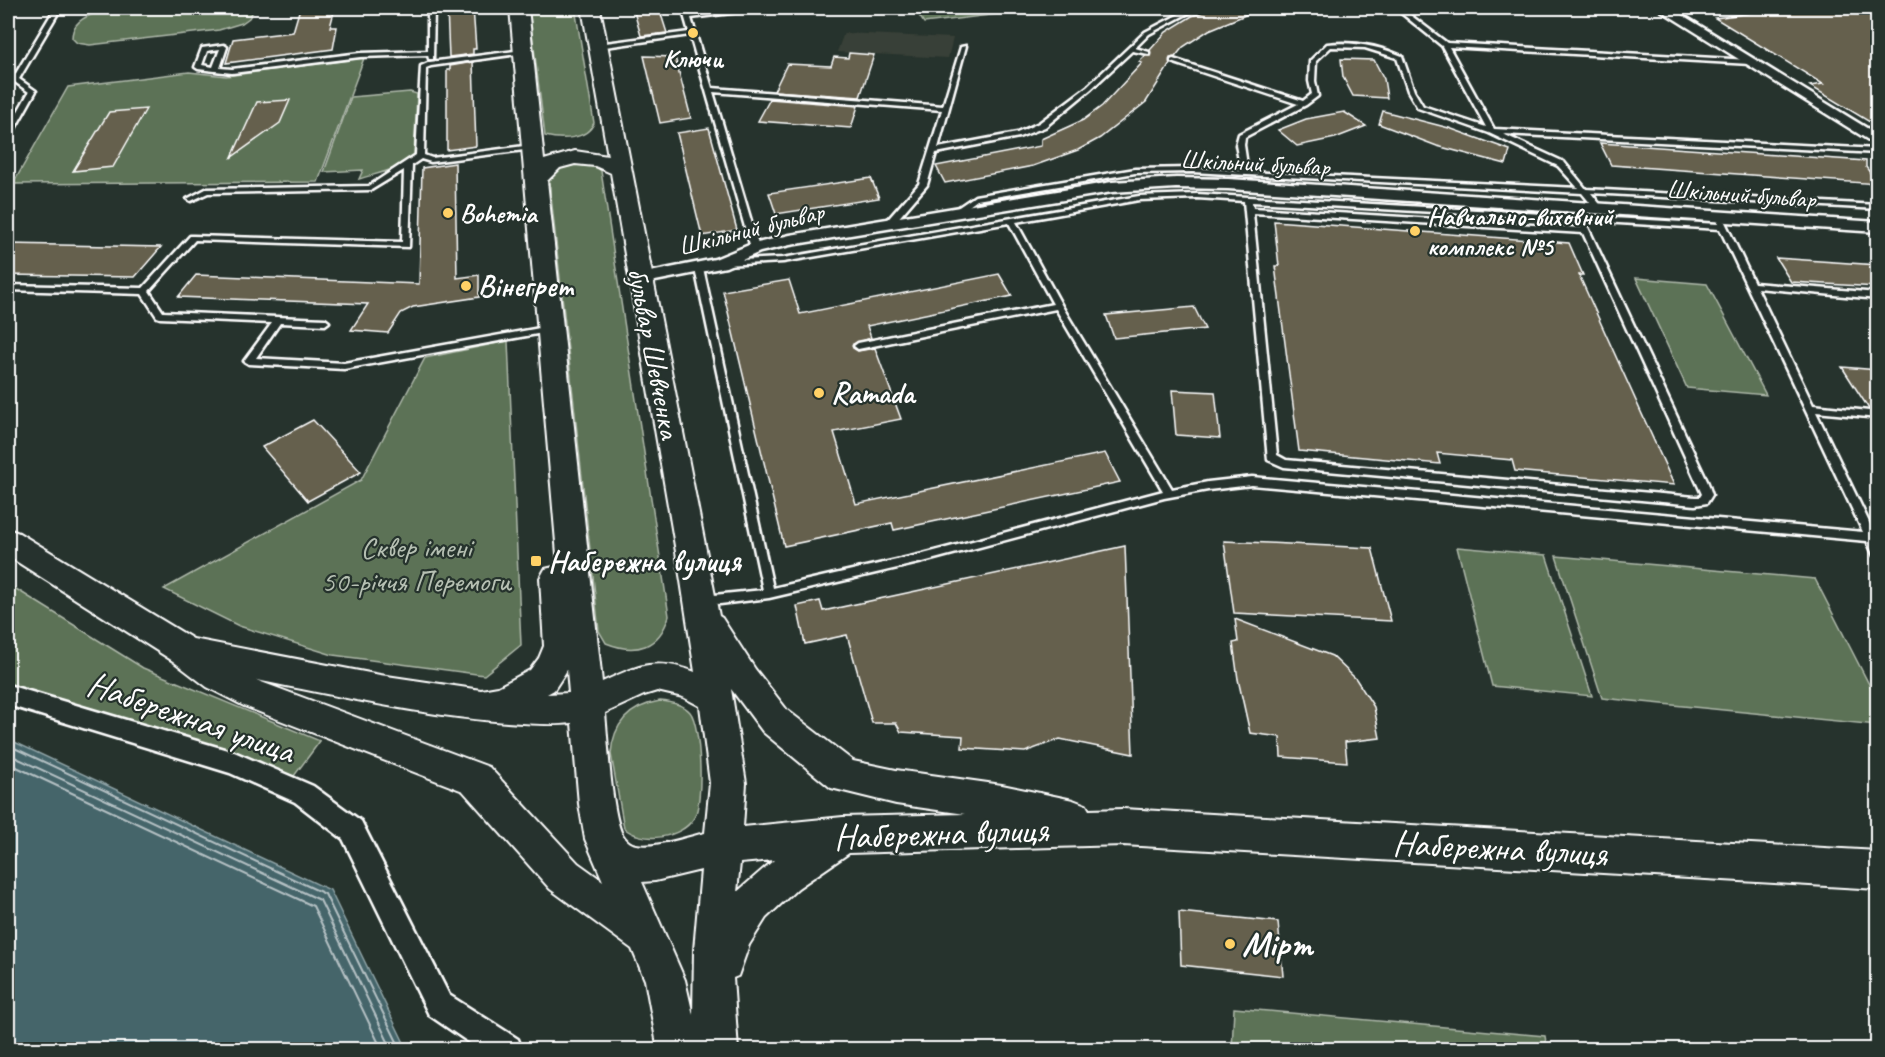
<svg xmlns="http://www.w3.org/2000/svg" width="1885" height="1057" font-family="Caveat,sans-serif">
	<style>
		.built { fill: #394037 }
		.green { fill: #5c7256; stroke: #aeb8aa; stroke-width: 1.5 }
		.water { fill: #45656b; stroke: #8fa3a6; stroke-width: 1.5 }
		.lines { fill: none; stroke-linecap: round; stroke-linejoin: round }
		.shore { stroke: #b5c1c4; stroke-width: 2 }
		.building { fill: #65604e; stroke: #fff; stroke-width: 1.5 }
		.lane-casing { stroke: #fff; stroke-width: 5 }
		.street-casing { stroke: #fff; stroke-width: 5 }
		.secondary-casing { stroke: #fff; stroke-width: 4 }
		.lane { fill: #26332d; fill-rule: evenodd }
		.street { fill: #26332d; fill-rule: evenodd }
		.secondary { fill: #26332d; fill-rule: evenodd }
		.poi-dot { fill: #ffd166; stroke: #26332d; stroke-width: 2 }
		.labels { text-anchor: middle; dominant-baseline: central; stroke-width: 4.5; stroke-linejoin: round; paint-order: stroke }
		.far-poi-label { font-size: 26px; font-weight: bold; fill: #fff; stroke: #26332d; text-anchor: start }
		.far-street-label { font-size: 26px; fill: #fff; stroke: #26332d }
		.poi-label { font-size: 30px; font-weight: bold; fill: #fff; stroke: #26332d; text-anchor: start }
		.street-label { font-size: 30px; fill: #fff; stroke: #26332d }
		.park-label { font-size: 30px; fill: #b6c0b3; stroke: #26332d }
		.near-street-label { font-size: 36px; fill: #fff; stroke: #26332d }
		.near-poi-label { font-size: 36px; font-weight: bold; fill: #fff; stroke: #26332d; text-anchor: start }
	</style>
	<rect width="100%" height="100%" fill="#26332d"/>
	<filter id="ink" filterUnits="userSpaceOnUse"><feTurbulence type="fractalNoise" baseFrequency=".0167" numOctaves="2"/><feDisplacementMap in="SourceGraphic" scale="12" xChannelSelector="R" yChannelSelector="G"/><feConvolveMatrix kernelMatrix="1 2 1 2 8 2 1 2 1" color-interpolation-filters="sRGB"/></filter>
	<g filter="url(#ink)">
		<polygon class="built" points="844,33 953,38 948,58 837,52"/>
		<g class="green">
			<path d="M126,8H255L249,18L242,23L219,30L90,45L77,43L72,38C72,13 107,10 126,8Z"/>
			<path d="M529,8H575L594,123C587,140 561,140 545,136Z"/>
			<polygon points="914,8 1047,8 924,23"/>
			<polygon points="364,58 318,182 13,184 68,87 189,72 226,76"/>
			<path d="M410,92L417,94L414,155C401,170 378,173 359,179L363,170L324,172L351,97Z"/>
			<path d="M574,164L596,166L601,171L669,616C659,648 636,655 606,643L599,631L549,178L563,167Z"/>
			<polygon points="1636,278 1707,284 1766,395 1687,388"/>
			<polygon points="508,341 521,645 484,675 333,655 239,626 164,589 361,480 425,358"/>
			<polygon points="1457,547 1546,555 1592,696 1492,686"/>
			<polygon points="1556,556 1815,579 1877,700 1877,725 1602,698"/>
			<polygon points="8,584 143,668 320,741 294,776 8,687"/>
			<path d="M660,701C671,702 683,704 690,712C701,725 704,803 694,818C681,839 642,844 624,828L611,754C613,723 631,706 660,701Z"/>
			<polygon points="1234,1008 1545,1036 1547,1049 1232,1049"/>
		</g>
		<polygon class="water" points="8,739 330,890 407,1049 8,1049"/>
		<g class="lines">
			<g class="shore">
				<polyline points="8,745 325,894 401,1050"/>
				<polyline points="8,754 320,900 392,1050"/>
				<polyline points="8,763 313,906 382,1050"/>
			</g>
		</g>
		<g class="building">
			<polygon points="300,8 335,8 330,27 337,27 333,49 226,63 233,39 293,32"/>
			<polygon points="447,8 473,8 476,49 473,49 473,54 449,57"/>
			<polygon points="633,8 659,8 667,33 641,36"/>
			<polygon points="1214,8 1262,8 1209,30 1183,47 1175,57 1170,58 1170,64 1146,102 1100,138 1078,150 1033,166 945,183 936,166 1041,146 1041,139 1083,120 1102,106 1142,63 1139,62 1145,56 1150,56 1150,50 1166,32 1192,16"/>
			<polygon points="1786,8 1868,8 1878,13 1878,127 1810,86 1823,84 1715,18"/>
			<polygon points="849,53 874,55 860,97 774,91 787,64 831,66 834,57 848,58"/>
			<polygon points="644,56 675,57 691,118 660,123"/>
			<polygon points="1341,59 1374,60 1384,79 1387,98 1353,96 1343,77"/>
			<polygon points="473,62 476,146 447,150 447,70 450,70 450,66"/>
			<polygon points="770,99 858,106 851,128 758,121"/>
			<polygon points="290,100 280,123 232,157 257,102"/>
			<polygon points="146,109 113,167 73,171 109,112"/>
			<polygon points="1383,111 1449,128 1510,150 1506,164 1437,146 1379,124"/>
			<polygon points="1344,112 1366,126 1335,138 1297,146 1278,130 1306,119"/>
			<polygon points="709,128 737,230 702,236 677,133"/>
			<polygon points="1600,143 1866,161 1866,167 1878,184 1611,165"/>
			<polygon points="455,163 457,278 479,275 479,297 413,307 401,313 388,333 351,330 368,304 178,297 196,275 419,284 422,168"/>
			<polygon points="871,178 879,198 776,214 769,193"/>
			<polygon points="1274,221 1569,243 1583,275 1579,275 1674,485 1515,471 1512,460 1437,453 1440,464 1299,451 1275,266 1279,266"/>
			<polygon points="8,244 161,247 135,277 8,275"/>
			<polygon points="1776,258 1878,265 1878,287 1791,282"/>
			<polygon points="999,274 1012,296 867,326 871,338 853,344 853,348 858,351 875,348 901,419 834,432 856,504 1105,453 1120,482 894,530 892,523 784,546 723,291 789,280 800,314"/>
			<polygon points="1194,307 1205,329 1114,338 1106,315"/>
			<polygon points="1842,367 1878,370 1878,410 1869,409"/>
			<polygon points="1172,390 1215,392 1220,438 1176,435"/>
			<polygon points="313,420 361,472 308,501 262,447"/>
			<polygon points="1224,541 1372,548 1391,621 1234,613"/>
			<polygon points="1125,546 1133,754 1060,739 1025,752 962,748 963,736 901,732 896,723 872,723 847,635 805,644 797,606 820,601 823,611"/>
			<polygon points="1235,619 1332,656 1356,679 1374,707 1380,738 1345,742 1347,762 1281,757 1280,737 1250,733 1238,679 1233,643 1238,642"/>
			<polygon points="1179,912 1278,922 1283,976 1181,965"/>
		</g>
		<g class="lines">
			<defs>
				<g id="lane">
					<polygon points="55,8 61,8 19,79 36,91 12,134 8,136 8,129 29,92 12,80"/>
					<path d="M428,8H434L433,59H429L428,55L360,57L232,73L198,69L195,67L202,48L224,45L227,47L220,68L232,69L360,53L428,51ZM220,49L213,67L202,65L207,51Z"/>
					<polygon points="682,8 688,8 690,14 744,8 758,8 755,10 691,18 712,88 943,106 961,47 966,46 938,148 1017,133 1039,123 1087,87 1145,32 1191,8 1198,8 1149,34 1135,48 1149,52 1149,54 1132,51 1091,89 1045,127 1019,137 936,153 927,185 890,228 887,228 883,226 884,224 919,184 942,110 713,92 759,248 755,250 751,248 690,35 598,48 595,46 598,44 689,32"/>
					<path d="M1395,8H1401L1447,43L1750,60L1753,62L1750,64L1449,47L1494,129L1878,149V153L1503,134L1564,162L1586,189L1878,205V209L1591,193L1603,208L1599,210H1596L1582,193L1192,172L1135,173L977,200L957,215H951L950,213L975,196L1135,169L1192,168L1241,171L1236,145L1239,134L1298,104L1171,62V60L1173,59L1303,101L1312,94L1309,81L1310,61L1327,44C1352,41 1379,46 1402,56L1414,91L1423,106L1486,127L1442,46ZM1331,47L1365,48L1397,58L1408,91L1418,108L1489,133L1558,166L1578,188L1248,172L1244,145L1245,137L1306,105L1318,96L1315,81L1316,61Z"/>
					<polygon points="523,50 525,51 525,53 431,66 426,68 424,155 432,158 532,145 536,147 532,149 431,162 421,159 412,165 409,247 195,240 149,291 163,312 325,319 329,322 325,325 280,323 256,358 344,363 551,326 555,329 554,331 344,369 249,364 244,361 272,323 160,318 157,317 142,294 8,290 8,285 143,288 190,236 193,236 402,242 404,170 371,190 208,193 191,201 187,199 206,189 369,186 416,155 421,66 430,62"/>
					<path d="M1197,194L1718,224L1717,222L1721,220L1725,222L1754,283L1878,293V299L1757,288L1813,405L1878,412V418L1816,412L1876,537L1878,557L1874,556L1867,541L1252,485L1208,490L1164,498L923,562L769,598L720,604L700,603L698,600L700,597L704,596L763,590L695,268L696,266H702L703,268L773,588L923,554L1163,491L1056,309L858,349L854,346L858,343L1053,304L1009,223L783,262L724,265H721V261L783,258L1139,196ZM1197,198L1244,201L1268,460L1284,467L1695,505L1707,503L1712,495L1708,483L1585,221L1720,229L1863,532L1252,477L1208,482L1172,489L1062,306L1016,222L1139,200ZM1252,202L1577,220L1581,228L1253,208ZM1253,213L1583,233L1702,494L1700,497H1695L1286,460L1277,455Z"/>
				</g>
				<g id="street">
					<polygon points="1657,8 1671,8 1878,135 1878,146"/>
					<polygon points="1176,178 1228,179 1878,222 1878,232 1228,189 1176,188 1112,192 790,245 760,252 726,267 640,284 634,283 632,279 634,275 640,274 715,259 749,245 790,235 1112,182"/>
					<polygon points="8,685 234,752 313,786 361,821 449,995 518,1039 522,1050 480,1050 429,1015 343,839 295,802 230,773 8,705"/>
				</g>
				<path id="secondary" d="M510,8H528L544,160L575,151L608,156L582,8H600L719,616L722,618L755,669L787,710L853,761L896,770L1002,785L1073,800L1086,805L1089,810L1123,809L1878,851V889L1123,845L849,853L798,888L766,918L749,945L738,976L733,978L738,1050H658L645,980L632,949L550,889L463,791L244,706L207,687L173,661L8,556V529L19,533L193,639L380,675L481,690L498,687L530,670L539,658L544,646L540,578L545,569L558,566ZM575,164L595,166L611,173L681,581L695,672C655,657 638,666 602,682L547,181L560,168ZM567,670L569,693L547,694L554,690ZM256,680C339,696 423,716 507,722C529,723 550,726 572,723L579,804L585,839L603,881L578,863L489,767ZM731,689L763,732L831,788L896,804L965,814L843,817L743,827L746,783ZM657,691L683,697L700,706L710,783L705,833C687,837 654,849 636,845C630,844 625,839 622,834C611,810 608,742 605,713L644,695ZM774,860L737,892L740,863ZM701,870L694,950L693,1015L685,980L642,882L655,881Z"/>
			</defs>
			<use href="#lane" class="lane-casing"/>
			<use href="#street" class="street-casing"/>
			<use href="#secondary" class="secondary-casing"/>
			<use href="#lane" class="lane"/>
			<use href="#street" class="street"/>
			<use href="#secondary" class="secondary"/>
		</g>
	</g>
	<g class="poi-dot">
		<circle cx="693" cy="33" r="6"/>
		<circle cx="448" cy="213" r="6"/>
		<circle cx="1415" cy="231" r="6"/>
		<circle cx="466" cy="286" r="6"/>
		<circle cx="819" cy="393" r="6"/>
		<rect x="530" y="555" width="12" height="12" rx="3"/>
		<circle cx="1230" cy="944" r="6"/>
	</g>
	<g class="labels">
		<g class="far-poi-label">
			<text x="693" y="58" text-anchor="middle">Ключи</text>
			<text x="460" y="213">Bohemia</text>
			<text x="1427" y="216">Навчально-виховний<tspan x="1427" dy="30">комплекс №5</tspan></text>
		</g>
		<g class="far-street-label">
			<text transform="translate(1255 163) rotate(3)">Шкільний бульвар</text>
			<text transform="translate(1741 194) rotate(4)">Шкільний бульвар</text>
			<text transform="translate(751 229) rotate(-14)">Шкільний бульвар</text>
		</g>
		<g class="poi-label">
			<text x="478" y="286">Вінегрет</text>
			<text x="831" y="393">Ramada</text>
			<text x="548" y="561">Набережна вулиця</text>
		</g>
		<g class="street-label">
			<text transform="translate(654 353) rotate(79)">бульвар Шевченка</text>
		</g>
		<g class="park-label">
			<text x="416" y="547">Сквер імені<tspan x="416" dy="34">50-річчя Перемоги</tspan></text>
		</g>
		<g class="near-street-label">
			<text transform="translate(191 717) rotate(19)">Набережная улица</text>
			<text transform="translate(941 833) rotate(-2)">Набережна вулиця</text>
			<text transform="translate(1500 848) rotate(3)">Набережна вулиця</text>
		</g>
		<g class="near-poi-label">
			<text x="1242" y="944">Мірт</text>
		</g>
	</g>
	<rect width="1885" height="1057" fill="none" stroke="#26332d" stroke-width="30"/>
	<rect x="15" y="15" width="1855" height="1027" fill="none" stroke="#fff" stroke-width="2" filter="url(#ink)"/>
</svg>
